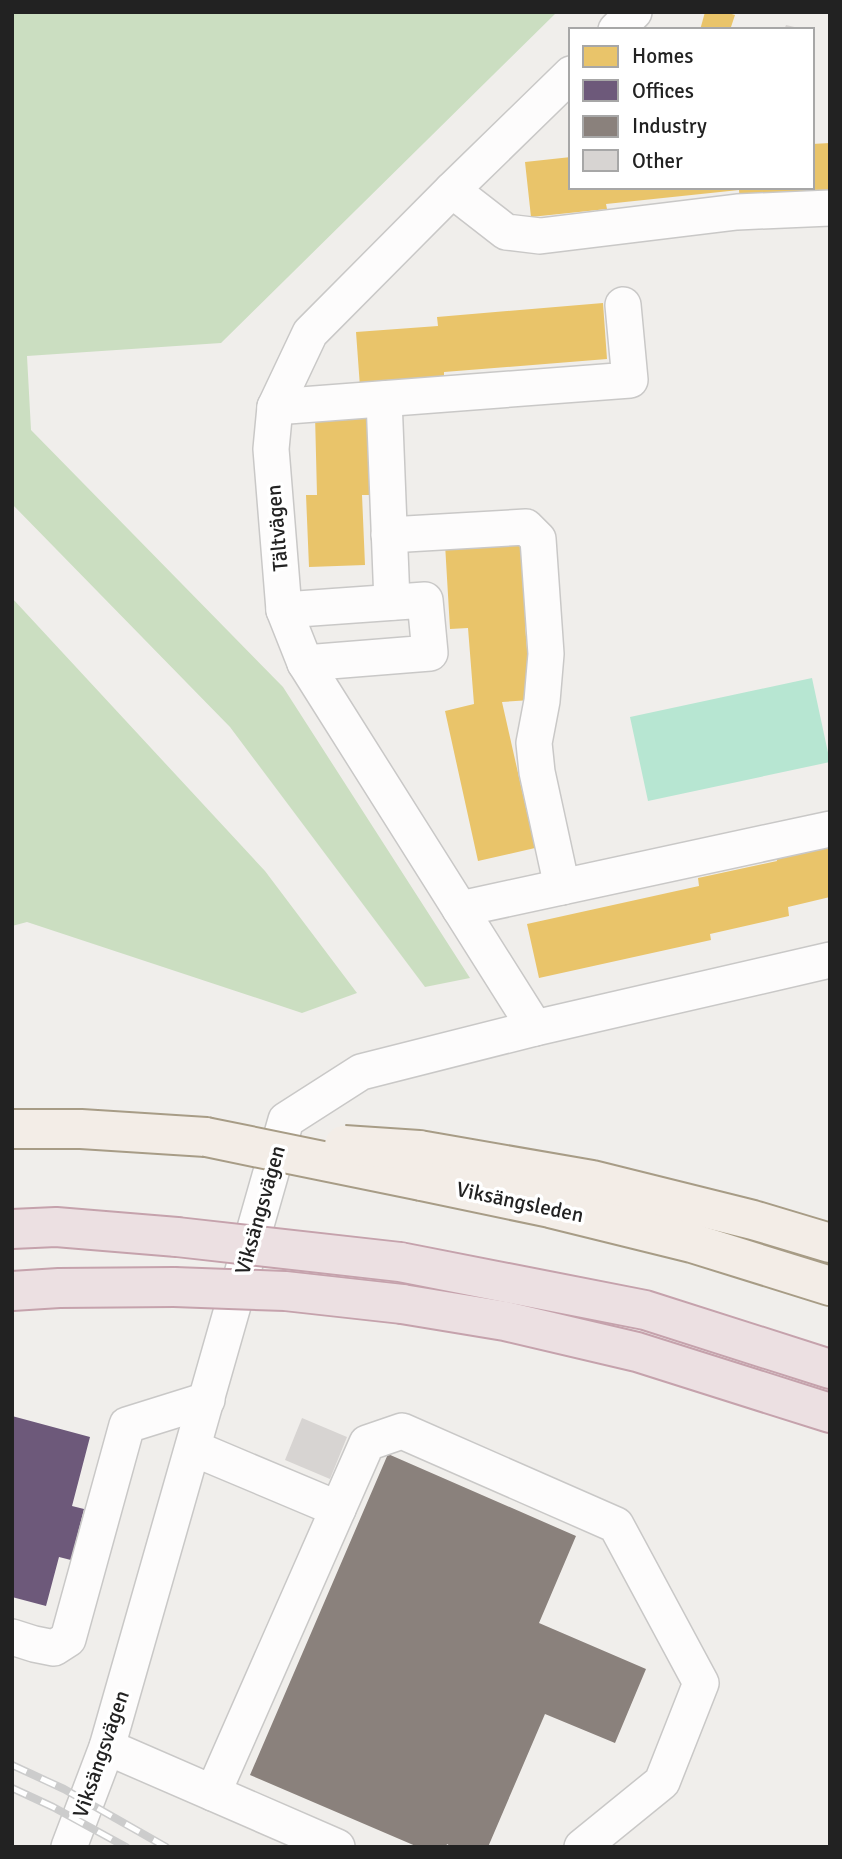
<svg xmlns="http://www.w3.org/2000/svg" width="842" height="1859" font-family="Signika,sans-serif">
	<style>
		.forest { fill: #cbdec1 }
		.pitch { fill: #b7e6d2 }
		.homes { fill: #e9c46a }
		.offices { fill: #6d597a }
		.industry { fill: #8a817c }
		.building { fill: #d7d4d2 }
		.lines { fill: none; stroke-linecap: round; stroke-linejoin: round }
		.minor-casing { stroke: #c9c8c7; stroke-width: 38 }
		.major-casing { stroke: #a79c86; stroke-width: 42 }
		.highway-casing { stroke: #c5a2ac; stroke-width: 42 }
		.minor { stroke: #fdfcfc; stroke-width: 35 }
		.major { stroke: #f3ede7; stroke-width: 38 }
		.highway { stroke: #ece0e2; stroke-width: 38 }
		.rail-casing { stroke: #ccc; stroke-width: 8 }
		.rail { stroke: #fff; stroke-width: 5; stroke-dasharray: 16; stroke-linecap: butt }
		.major-bridge-casing { stroke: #a79c86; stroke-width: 42; stroke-linecap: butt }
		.highway-bridge-casing { stroke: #c5a2ac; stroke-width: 42; stroke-linecap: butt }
		.major-bridge { stroke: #f3ede7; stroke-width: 38 }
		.highway-bridge { stroke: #ece0e2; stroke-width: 38 }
		.labels { text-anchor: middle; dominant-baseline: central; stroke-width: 7; stroke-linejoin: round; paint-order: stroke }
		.street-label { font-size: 21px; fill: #222; stroke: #fff }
	</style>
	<rect width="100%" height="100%" fill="#f0eeeb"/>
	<g class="forest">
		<polygon points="12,12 557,12 221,343 27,356 31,430 283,687 470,978 425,987 230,727 12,504"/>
		<polygon points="12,598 265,871 357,993 302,1013 27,922 12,926"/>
	</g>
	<polygon class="pitch" points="812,678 830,762 648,801 630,717"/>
	<g class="homes">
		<polygon points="705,12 725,12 735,15 730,30 700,30"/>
		<polygon points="830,143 830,200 740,203 739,190 606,204 607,209 531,217 525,162 571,157 571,187 812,187 812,144"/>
		<polygon points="603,303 607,359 444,372 444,381 360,387 356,332 438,326 437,317"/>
		<polygon points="373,414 375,495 362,495 365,565 309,567 306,495 317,495 315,415"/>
		<polygon points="524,539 529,624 525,624 531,700 502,702 535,848 478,861 445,711 474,704 468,628 450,629 445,544"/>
		<polygon points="830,839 830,897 788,907 789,916 710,934 711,940 539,978 527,924 699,886 698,878 777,861 775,852"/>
	</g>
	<polygon class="offices" points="12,1416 90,1437 72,1506 84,1509 71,1560 59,1557 46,1606 12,1597"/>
	<polygon class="industry" points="388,1454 576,1536 539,1623 646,1669 615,1743 545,1714 488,1847 452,1847 447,1844 446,1847 418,1847 250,1775"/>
	<g class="building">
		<polygon points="786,25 803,29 802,30 784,30"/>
		<polygon points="302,1418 347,1437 330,1479 285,1460"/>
	</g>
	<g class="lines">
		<defs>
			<g id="minor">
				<polyline points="616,30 634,12"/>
				<polyline points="452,190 506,232 540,236 737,212 830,208"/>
				<polyline points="384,399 392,602"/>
				<polyline points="275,407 630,380 623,305"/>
				<polyline points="389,535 526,527 538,539 546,654 542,701 534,743 537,772 562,887"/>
				<polyline points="284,610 425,600 430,653 305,663"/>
				<polyline points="460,909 830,829"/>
				<polyline points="535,1028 305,663 284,610 271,449 275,407 310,333 452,190 571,74"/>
				<polyline points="193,1448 338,1509"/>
				<polyline points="12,1637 34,1644 54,1648 68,1639 127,1425 207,1400"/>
				<polyline points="107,1747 337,1847"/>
				<polyline points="213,1793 367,1443 402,1431 616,1525 701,1683 662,1782 582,1847"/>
				<polyline points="69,1847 107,1747 286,1120 361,1072 535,1028 830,960"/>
			</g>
			<g id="major">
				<polyline points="12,1129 81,1129 206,1137"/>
				<polyline points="419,1150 592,1180 753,1220 830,1243"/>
				<polyline points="421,1181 550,1208 692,1243 830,1286"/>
			</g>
			<g id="highway">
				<polyline points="12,1229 56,1227 177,1237"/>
				<polyline points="400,1262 645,1310 830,1369"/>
				<polyline points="12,1291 59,1288 174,1287"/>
				<polyline points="402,1304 505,1321 637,1352 830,1413"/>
			</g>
		</defs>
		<use href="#minor" class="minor-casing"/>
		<use href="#major" class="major-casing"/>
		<use href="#highway" class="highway-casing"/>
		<use href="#minor" class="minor"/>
		<use href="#major" class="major"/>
		<use href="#highway" class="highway"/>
		<defs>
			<g id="rail">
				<polyline points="12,1765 64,1789 166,1847"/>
				<polyline points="12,1788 53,1807 126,1847"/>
			</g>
		</defs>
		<use href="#rail" class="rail-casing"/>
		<use href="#rail" class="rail"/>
		<defs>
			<g id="major-bridge">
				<polyline points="206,1137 421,1181"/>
				<polyline points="344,1145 419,1150"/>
			</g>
			<g id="highway-bridge">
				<polyline points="177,1237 400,1262"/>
				<polyline points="174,1287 285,1291 402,1304"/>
			</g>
		</defs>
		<use href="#major-bridge" class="major-bridge-casing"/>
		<use href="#highway-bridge" class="highway-bridge-casing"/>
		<use href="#major-bridge" class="major-bridge"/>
		<use href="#highway-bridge" class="highway-bridge"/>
	</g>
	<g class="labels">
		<g class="street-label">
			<text transform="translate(277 528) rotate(-95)">Tältvägen</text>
			<text transform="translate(520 1202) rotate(12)">Viksängsleden</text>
			<text transform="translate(260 1210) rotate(-74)">Viksängsvägen</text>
			<text transform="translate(101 1754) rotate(-71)">Viksängsvägen</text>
		</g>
	</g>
	<rect width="842" height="1859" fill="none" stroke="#222222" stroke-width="28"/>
	<rect x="569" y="28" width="245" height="161" fill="#ffffff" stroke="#a7a7a7" stroke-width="2"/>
	<rect x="583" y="46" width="35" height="21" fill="#e9c46a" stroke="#a7a7a7" stroke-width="2"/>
	<text x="632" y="63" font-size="21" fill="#222222">Homes</text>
	<rect x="583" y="80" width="35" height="21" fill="#6d597a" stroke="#a7a7a7" stroke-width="2"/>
	<text x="632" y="98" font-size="21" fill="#222222">Offices</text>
	<rect x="583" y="116" width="35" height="21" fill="#8a817c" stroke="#a7a7a7" stroke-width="2"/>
	<text x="632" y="133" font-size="21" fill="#222222">Industry</text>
	<rect x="583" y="150" width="35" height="21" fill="#d7d4d2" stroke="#a7a7a7" stroke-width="2"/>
	<text x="632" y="168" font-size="21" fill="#222222">Other</text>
</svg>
